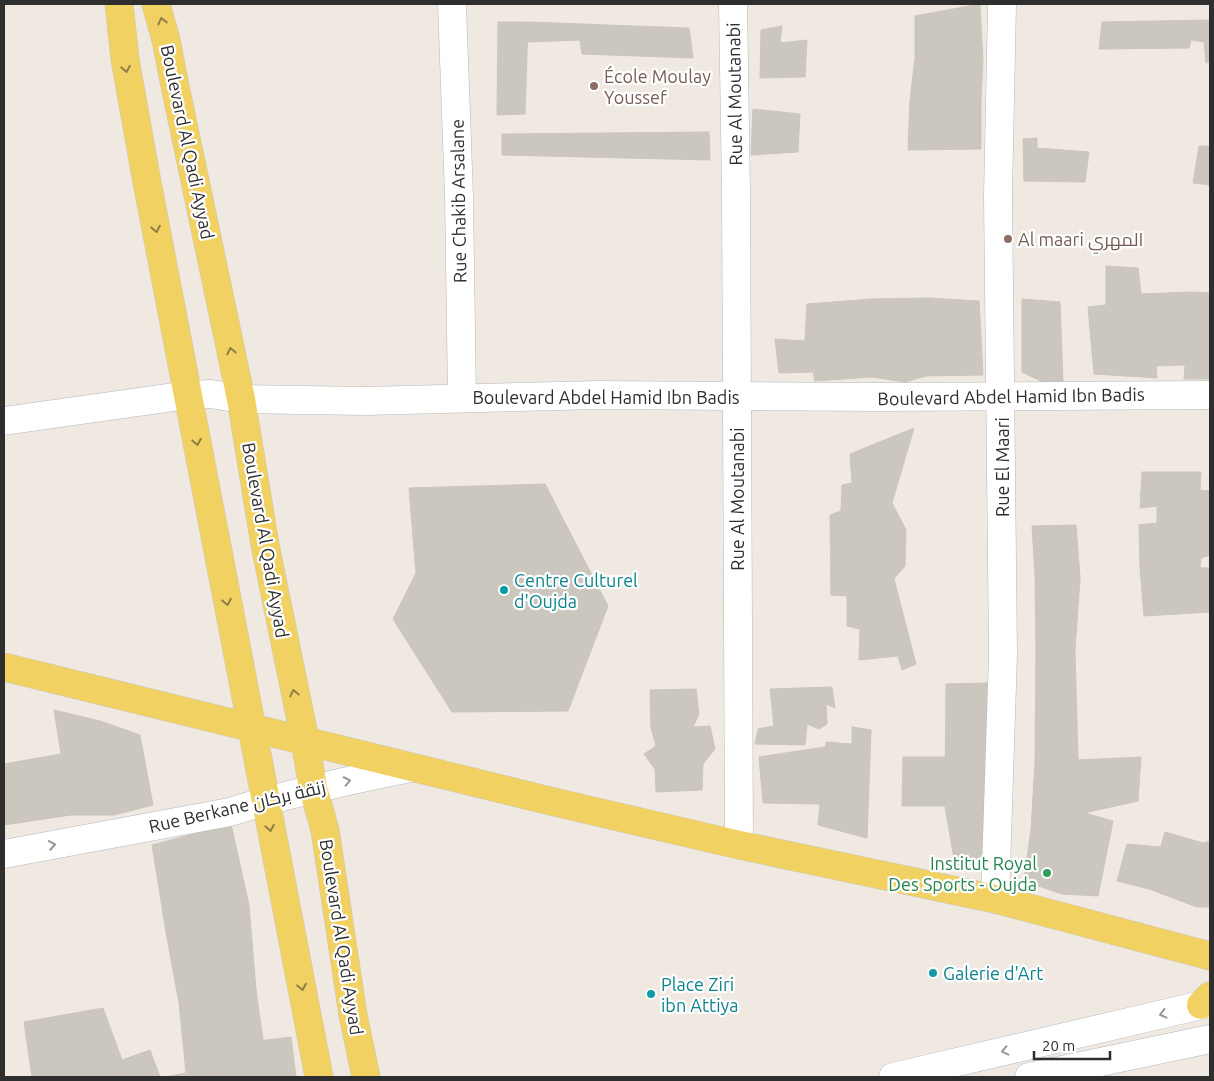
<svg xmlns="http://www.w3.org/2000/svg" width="1214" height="1081" font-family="Ubuntu,Cairo,sans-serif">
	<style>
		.building { fill: #cbc7bf; stroke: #cbc5ba }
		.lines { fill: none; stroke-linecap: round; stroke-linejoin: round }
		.minor-casing { stroke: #b4b7c1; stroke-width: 29 }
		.major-casing { stroke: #c9c9c9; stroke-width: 29 }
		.minor { stroke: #fff; stroke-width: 28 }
		.major { stroke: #f2d163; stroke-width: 28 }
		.oneway { stroke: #908048 }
		.oneway2 { stroke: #969696 }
		.education-dot { fill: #8d6e63; stroke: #fff; stroke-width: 2 }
		.culture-dot { fill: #0f9aa8; stroke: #fff; stroke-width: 2 }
		.leisure-dot { fill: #2e9e5b; stroke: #fff; stroke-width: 2 }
		.labels { text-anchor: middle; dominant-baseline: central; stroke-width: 4.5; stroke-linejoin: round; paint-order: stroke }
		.education-label { font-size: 18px; fill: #785e54; stroke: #fff; text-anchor: start }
		.street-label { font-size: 18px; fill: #2e2e2e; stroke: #fff }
		.culture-label { font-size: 18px; fill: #0d838f; stroke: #fff; text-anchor: start }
		.leisure-label { font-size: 18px; fill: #27864d; stroke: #fff; text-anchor: end }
	</style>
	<rect width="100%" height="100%" fill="#efe9e1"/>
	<g class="building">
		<polygon points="980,4 983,62 915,58 915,16"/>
		<polygon points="1210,20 1210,62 1206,63 1204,42 1191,40 1189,48 1099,49 1102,22"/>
		<polygon points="498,22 528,22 525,114 497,115"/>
		<polygon points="528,22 689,28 693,58 582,54 580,40 527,42"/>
		<polygon points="782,26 780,43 807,40 805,77 760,78 761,30"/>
		<polygon points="915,58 983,62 981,100 910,100"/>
		<polygon points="910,100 981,100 981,149 908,150"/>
		<polygon points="753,109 800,114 798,152 751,155"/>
		<polygon points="709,132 710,160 502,155 502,134"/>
		<polygon points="1037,138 1037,148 1089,152 1085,182 1024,181 1023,139"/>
		<polygon points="1199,146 1210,146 1210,185 1193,183"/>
		<polygon points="1106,266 1138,268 1141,294 1143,377 1094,374 1088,307 1106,305"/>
		<polygon points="1191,292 1185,365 1156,366 1157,378 1143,377 1141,294"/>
		<polygon points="1191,292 1210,293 1210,379 1184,379"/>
		<polygon points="928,298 926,376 905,382 872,377 872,299"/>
		<polygon points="928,298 979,301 983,375 926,376"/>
		<polygon points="872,299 872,377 815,381 813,372 779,373 775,339 805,341 807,304"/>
		<polygon points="1022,299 1060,302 1063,383 1047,384 1022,372"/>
		<polygon points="914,428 892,503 906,530 905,566 894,579 916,664 902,670 898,656 859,660 860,629 847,626 847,596 831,595 830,515 841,511 842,485 852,483 850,454"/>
		<polygon points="1142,472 1201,472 1200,490 1210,491 1210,555 1201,558 1200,568 1140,567 1139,525 1157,523 1157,506 1140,508"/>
		<polygon points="545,484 608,606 568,711 452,712 393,619 416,573 409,488"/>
		<polygon points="1076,525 1080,578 1035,576 1032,526"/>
		<polygon points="1140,567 1210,568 1210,612 1144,616"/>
		<polygon points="1035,576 1080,578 1075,650 1036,650"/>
		<polygon points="1036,650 1075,650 1078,760 1035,762"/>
		<polygon points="987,683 990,851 985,862 955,865 945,806 946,684"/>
		<polygon points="832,687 835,708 826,704 827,724 819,729 807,724 805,745 755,744 758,729 774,726 770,689"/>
		<polygon points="696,689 699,714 693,727 710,726 715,749 703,764 702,790 656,792 655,769 644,754 656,746 651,728 650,690"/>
		<polygon points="54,710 100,721 114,815 71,815"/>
		<polygon points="100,721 140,735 153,805 114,815"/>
		<polygon points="852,727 871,730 867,838 818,825 826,742 852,744"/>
		<polygon points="825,747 820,804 763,803 759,757"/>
		<polygon points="61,754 71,815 4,825 4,764"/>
		<polygon points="903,757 946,757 945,806 902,806"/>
		<polygon points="1141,757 1138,801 1084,813 1031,829 1035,762"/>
		<polygon points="1084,813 1113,821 1098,896 1062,894"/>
		<polygon points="1084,813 1062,894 1024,881 1031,829"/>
		<polygon points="231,824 249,905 166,932 152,845"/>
		<polygon points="1165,832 1203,843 1197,907 1149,889"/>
		<polygon points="1210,841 1210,907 1197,907 1203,843"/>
		<polygon points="1127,844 1161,847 1149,889 1117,881"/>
		<polygon points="249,905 256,990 179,1003 166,932"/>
		<polygon points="256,990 263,1040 209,1047 184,1052 179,1003"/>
		<polygon points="103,1008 122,1060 125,1077 32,1077 24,1022"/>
		<polygon points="291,1037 296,1077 214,1077 209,1047"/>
		<polygon points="209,1047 214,1077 165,1077 186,1073 184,1052"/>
		<polygon points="150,1050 160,1077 125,1077 122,1060"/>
	</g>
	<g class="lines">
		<defs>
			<g id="minor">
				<polyline points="452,4 459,196 462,398"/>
				<polyline points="733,4 736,190 739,845"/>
				<polyline points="4,421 188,395 211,394 241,399 366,401 599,395 880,397 1210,395"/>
				<path d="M4,854L230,812C289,793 350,780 410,768"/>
				<polyline points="995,899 1003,654 998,196 1002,4"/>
				<polyline points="893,1077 1210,1003"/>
				<polyline points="1029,1077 1210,1039"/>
			</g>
			<g id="major">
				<polyline points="119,4 125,59 146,177 319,1077"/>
				<polyline points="156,4 166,40 175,86 241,399 265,545 305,740 313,788 325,830 353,1015 366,1077"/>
				<polyline points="4,667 550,801 739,845 995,899 1210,956"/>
				<polyline points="1201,1005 1210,996"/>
			</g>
		</defs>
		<use href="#minor" class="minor-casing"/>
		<use href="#major" class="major-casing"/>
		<use href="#minor" class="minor"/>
		<use href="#major" class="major"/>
	</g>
	<defs><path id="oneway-chevron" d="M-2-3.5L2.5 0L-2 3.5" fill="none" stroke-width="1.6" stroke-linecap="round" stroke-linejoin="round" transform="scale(1.25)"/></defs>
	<g class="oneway">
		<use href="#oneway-chevron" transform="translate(162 21) rotate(-104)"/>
		<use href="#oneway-chevron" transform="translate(126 69) rotate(80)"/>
		<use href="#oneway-chevron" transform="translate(156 229) rotate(79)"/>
		<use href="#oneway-chevron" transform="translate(231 351) rotate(-102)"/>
		<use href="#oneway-chevron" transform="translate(197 442) rotate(79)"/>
		<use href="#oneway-chevron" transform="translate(227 602) rotate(79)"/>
		<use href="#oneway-chevron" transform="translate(294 693) rotate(-102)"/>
		<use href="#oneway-chevron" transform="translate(270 828) rotate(80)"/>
		<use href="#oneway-chevron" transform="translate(302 987) rotate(79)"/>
	</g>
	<g class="oneway2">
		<use href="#oneway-chevron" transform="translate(347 781) rotate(-12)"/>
		<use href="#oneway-chevron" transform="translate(52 845) rotate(-10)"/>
		<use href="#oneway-chevron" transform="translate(1163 1014) rotate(166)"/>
		<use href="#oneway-chevron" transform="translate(1005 1051) rotate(167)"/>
	</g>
	<g class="education-dot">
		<circle cx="594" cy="86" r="5"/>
		<circle cx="1008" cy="239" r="5"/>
	</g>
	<g class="culture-dot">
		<circle cx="504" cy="590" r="5"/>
		<circle cx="933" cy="973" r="5"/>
		<circle cx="651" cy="994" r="5"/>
	</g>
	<circle class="leisure-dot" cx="1047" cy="873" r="5"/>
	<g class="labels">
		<g class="education-label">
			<text x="604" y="76">École Moulay<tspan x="604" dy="21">Youssef</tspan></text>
			<text x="1018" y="239">Al maari المهري</text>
		</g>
		<g class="street-label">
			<text transform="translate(734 94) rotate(-91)">Rue Al Moutanabi</text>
			<text transform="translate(188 142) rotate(78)">Boulevard Al Qadi Ayyad</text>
			<text transform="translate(458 201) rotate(-91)">Rue Chakib Arsalane</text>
			<text transform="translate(1011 396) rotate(-1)">Boulevard Abdel Hamid Ibn Badis</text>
			<text x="606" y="397">Boulevard Abdel Hamid Ibn Badis</text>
			<text transform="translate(1002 467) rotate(-90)">Rue El Maari</text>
			<text transform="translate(737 499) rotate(-90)">Rue Al Moutanabi</text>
			<text transform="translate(266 540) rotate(80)">Boulevard Al Qadi Ayyad</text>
			<text transform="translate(237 806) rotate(-13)">Rue Berkane زنقة بركان</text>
			<text transform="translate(342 937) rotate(81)">Boulevard Al Qadi Ayyad</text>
		</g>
		<g class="culture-label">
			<text x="514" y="580">Centre Culturel<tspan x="514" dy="21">d'Oujda</tspan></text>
			<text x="943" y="973">Galerie d'Art</text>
			<text x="661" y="984">Place Ziri<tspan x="661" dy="21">ibn Attiya</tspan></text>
		</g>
		<g class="leisure-label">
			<text x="1037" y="863">Institut Royal<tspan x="1037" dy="21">Des Sports - Oujda</tspan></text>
		</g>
	</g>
	<rect width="1214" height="1081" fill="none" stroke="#2e2e2e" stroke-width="10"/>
	<path d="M1034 1051v8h76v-8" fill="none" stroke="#2e2e2e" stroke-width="2.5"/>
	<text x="1042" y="1051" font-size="15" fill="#2e2e2e" stroke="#ffffff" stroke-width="4" paint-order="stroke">20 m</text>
</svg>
